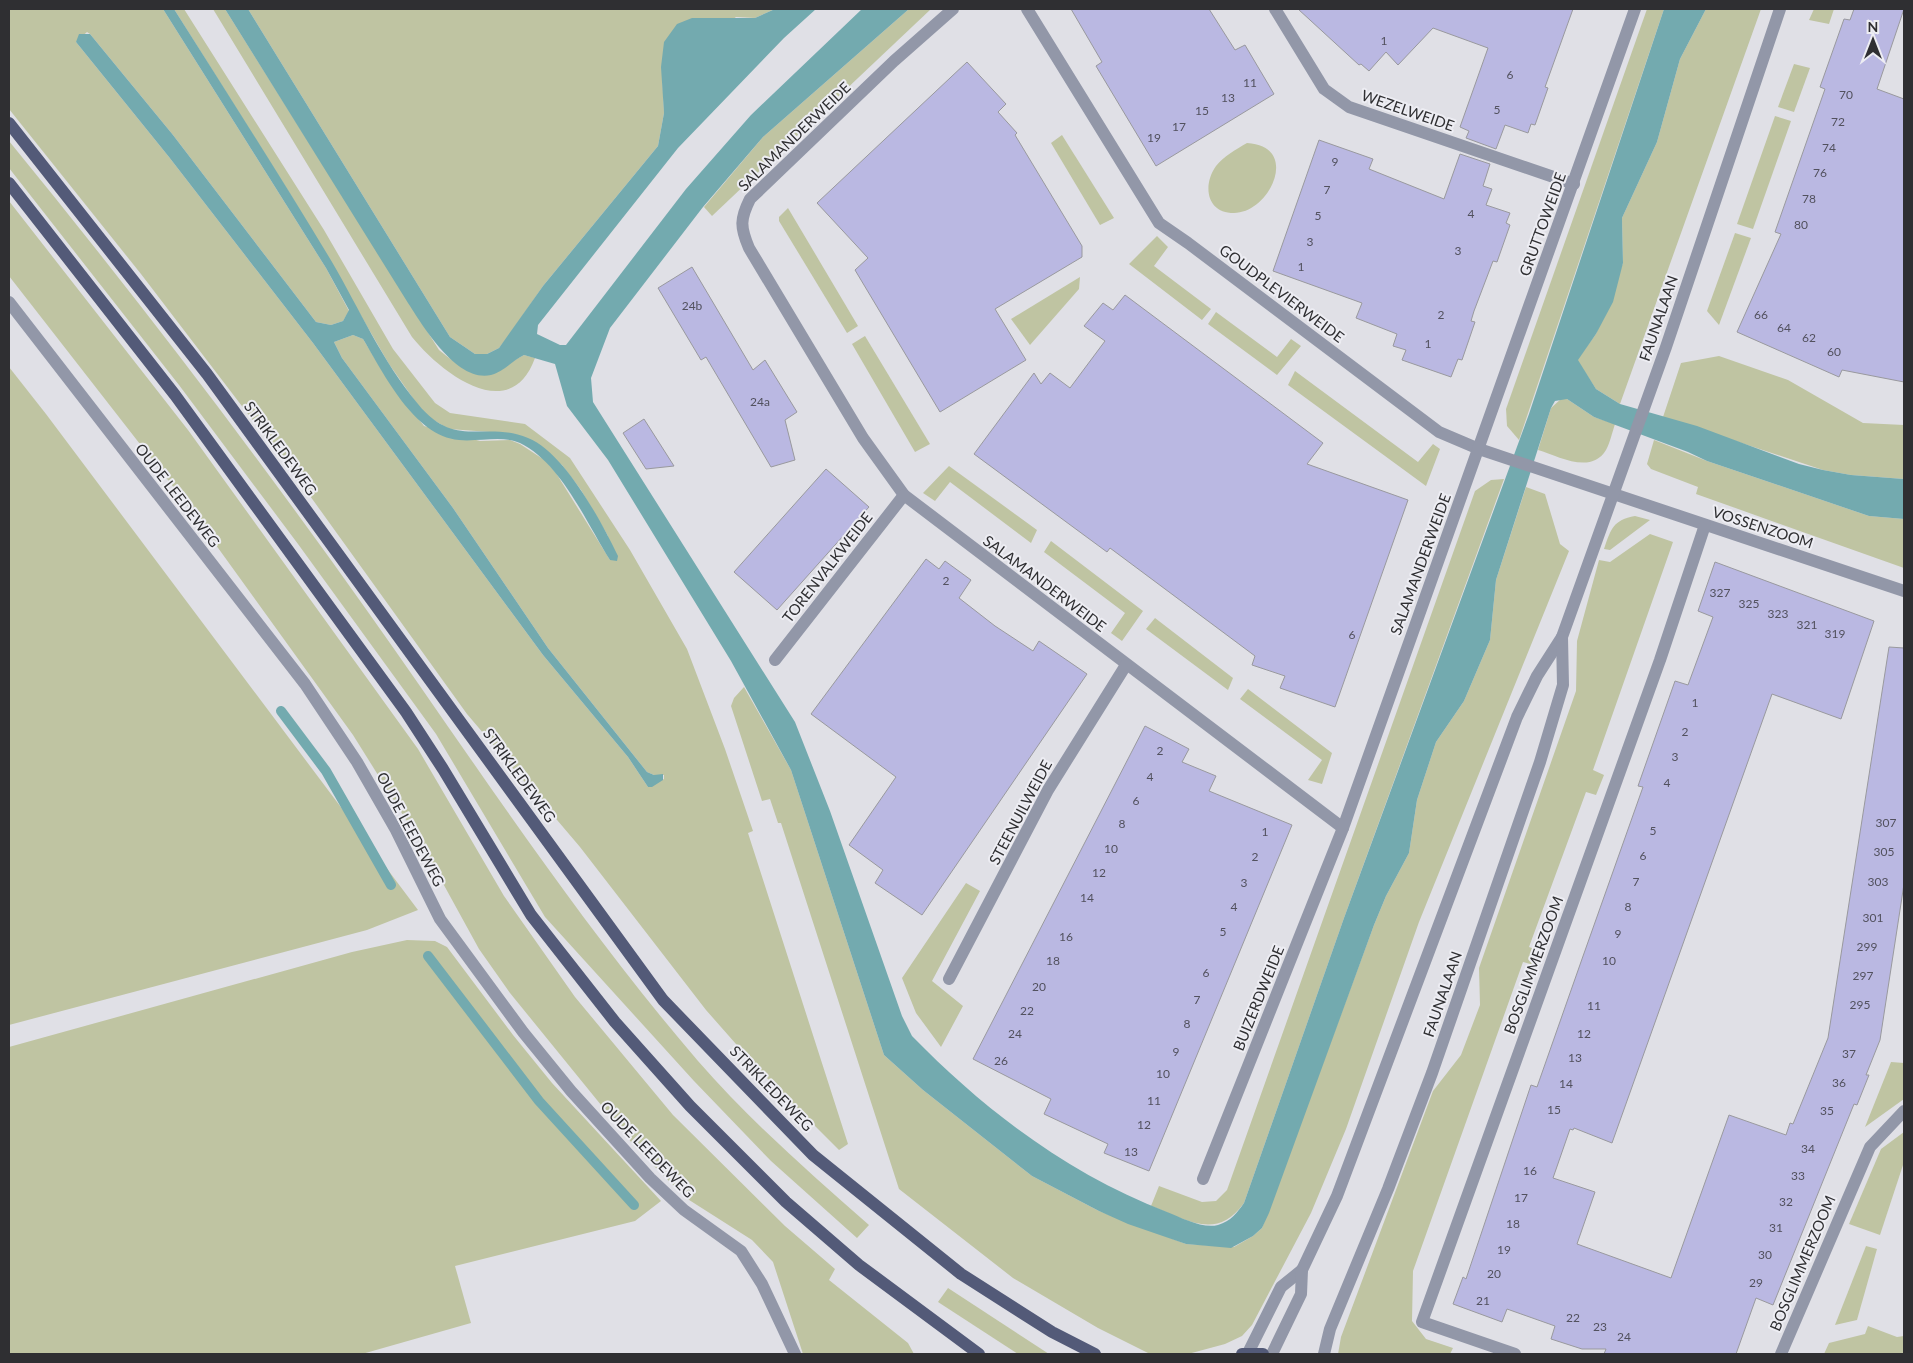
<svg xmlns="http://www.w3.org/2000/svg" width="1913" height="1363" font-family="Lato,sans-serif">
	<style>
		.green { fill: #bfc4a2 }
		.water { fill: #73aaaf }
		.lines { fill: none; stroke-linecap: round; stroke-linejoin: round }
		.stream { stroke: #73aaaf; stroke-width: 10 }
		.building { fill: #bab8e2; stroke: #99999e }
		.minor { stroke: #9297a8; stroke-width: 12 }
		.major { stroke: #535a78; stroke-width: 12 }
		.labels { text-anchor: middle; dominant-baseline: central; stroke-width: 4; stroke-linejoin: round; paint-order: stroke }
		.number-label { font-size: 12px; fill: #52515e }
		.street-label { font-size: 15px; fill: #2f2f32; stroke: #ededf3 }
	</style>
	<rect width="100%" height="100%" fill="#e0e0e6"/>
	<g class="green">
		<polygon points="9,9 163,9 326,268 349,311 343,321 331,325 316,322 173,135 90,34 87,32 76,42 169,157 313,343 543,655 628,757 648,787 664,779 664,775 654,775 647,772 548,648 453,508 342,358 334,342 353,335 363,339 383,372 424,426 480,441 510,440 520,444 546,461 556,473 610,560 608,536 581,490 562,465 515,434 449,429 430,418 417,404 389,364 292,197 174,9 184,9 324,230 393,349 435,403 450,413 525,424 570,458 630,550 687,649 725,749 753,831 748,833 848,1144 839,1150 758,1069 706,1010 580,847 467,714 300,482 141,274 9,109"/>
		<path d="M213,9H225L439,350C452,360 476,382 494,373C505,368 513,360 524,355L535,358C510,427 440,372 412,337Z"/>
		<polygon points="248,9 775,9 755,18 736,17 662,72 664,113 658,146 543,286 507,338 499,348 487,354 475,354 450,337"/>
		<polygon points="909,9 931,9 712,216 704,207 763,137"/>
		<polygon points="1647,9 1664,9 1519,440 1507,426 1506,409"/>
		<polygon points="1706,9 1761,9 1620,404 1596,389 1577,360 1596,334 1623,263 1622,218 1657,142 1680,59"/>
		<polygon points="1814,9 1834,9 1829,24 1809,20"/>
		<polygon points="1794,64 1810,68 1794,112 1778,107"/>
		<polygon points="1775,116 1791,121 1753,229 1737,224"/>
		<polygon points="1062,135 1114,218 1100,225 1051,143"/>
		<path d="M9,141C134,294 254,451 368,612C475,763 577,920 698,1061C750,1121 810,1173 869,1225L857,1238L771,1161L694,1081L545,917L436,734L298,544L179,385L9,168Z"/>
		<path d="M1247,143C1301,146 1270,213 1234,213C1207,213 1202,186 1216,166C1224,156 1235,150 1247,143Z"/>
		<polygon points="9,201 188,430 418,749 504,896 575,997 673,1115 785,1226 835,1269 829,1280 908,1343 914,1354 803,1354 773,1262 752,1240 686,1198 636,1148 510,993 479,949 423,847 353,735 182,498 9,276"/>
		<polygon points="788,208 858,326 847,333 779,221 779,217"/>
		<polygon points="1735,233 1751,238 1719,325 1707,311"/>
		<polygon points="1157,236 1168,247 1154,266 1211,309 1202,320 1129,264"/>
		<polygon points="1080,277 1079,289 1030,345 1011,319"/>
		<polygon points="1216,312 1277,357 1291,339 1301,346 1277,375 1208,324"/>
		<polygon points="865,336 930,444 915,452 852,344"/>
		<polygon points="1719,356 1788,380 1863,423 1904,425 1904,479 1851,475 1823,470 1663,417 1681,363"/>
		<polygon points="9,367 46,414 418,910 367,930 9,1025"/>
		<polygon points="1295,371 1418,462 1433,444 1440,449 1426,486 1288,385"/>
		<path d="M1561,399H1567L1594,417L1615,424C1612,433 1610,443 1606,450C1591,475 1558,456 1538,450L1551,408Z"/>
		<polygon points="1654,440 1707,461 1869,516 1904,519 1904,568 1696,494 1698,487 1651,469 1647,464"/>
		<polygon points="949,466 1037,530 1031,543 950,482 935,501 923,493"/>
		<path d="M1504,479L1344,918L1244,1203C1217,1241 1187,1220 1151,1206L1159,1186L1202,1202L1216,1201L1227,1190L1475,491L1491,480Z"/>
		<polygon points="1526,487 1545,494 1560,544 1569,551 1419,922 1346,1129 1311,1213 1252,1325 1242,1336 1225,1344 1188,1354 1150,1354 1098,1328 1013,1278 899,1189 781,823 778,823 770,799 762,801 731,706 734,698 744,687 791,770 884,1055 923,1090 1032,1176 1099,1211 1186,1244 1234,1247 1253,1236 1262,1228 1374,925 1386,896 1409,853 1417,800 1436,742 1464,701 1490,640 1496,580"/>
		<path d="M1635,516L1650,520L1610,550L1604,549C1611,529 1613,520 1635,516Z"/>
		<polygon points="1650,534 1673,542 1593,770 1604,775 1596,795 1586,792 1529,947 1540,951 1534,965 1523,962 1413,1271 1412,1321 1426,1339 1453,1348 1450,1354 1338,1354 1341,1337 1433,1091 1461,1055 1480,1005 1479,968 1576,691 1577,641 1599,560 1610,562"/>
		<polygon points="1051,541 1143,611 1122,641 1111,633 1125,613 1044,552"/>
		<polygon points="1155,618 1233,678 1228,690 1146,629"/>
		<polygon points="1248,689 1332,753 1322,784 1308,780 1322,760 1240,699"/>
		<polygon points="966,883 980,891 932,981 963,1006 941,1047 916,1013 902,978"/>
		<polygon points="407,940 435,941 447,947 513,1035 552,1083 661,1201 635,1221 455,1266 471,1323 362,1354 9,1354 9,1047 352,952"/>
		<polygon points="1891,1062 1904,1063 1904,1099 1865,1127"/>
		<polygon points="1904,1132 1904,1162 1880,1235 1849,1224 1881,1149"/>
		<polygon points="1866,1246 1877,1249 1857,1320 1835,1325"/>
		<polygon points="948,1288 1049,1354 1018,1354 938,1302"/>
		<polygon points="1868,1326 1897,1337 1904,1336 1904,1354 1824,1354 1829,1343 1865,1334"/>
	</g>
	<g class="water">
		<path d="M163,9H174C227,93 281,177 332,262C360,310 382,361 418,404C455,450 485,420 528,438C565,453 601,521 618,556L617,561L610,560C586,522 561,463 520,443C503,435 478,442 459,440C414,436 384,374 363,339L353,335L334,342L342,358L453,508L548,648L647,772L654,775L663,774V780L652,787H648L628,757L543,655L313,343L169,157L76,42L79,34H90L173,135L316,322L331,325L343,321L349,310L326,268Z"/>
		<path d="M225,9H248L450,337L475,354H487L499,348L543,286L658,146L664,113L661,67L664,42L677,24L692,18H755L775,9H816L784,38L678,148L538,325L537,334L560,345H566L686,189L751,115L862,9H909L763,137L703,207L610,328L591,378L593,402L795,722L830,811L902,1016L912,1036C985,1111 1069,1174 1167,1212C1182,1218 1203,1229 1218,1225C1231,1221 1237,1213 1244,1203L1344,918L1529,414L1664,9H1706L1680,59L1657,142L1622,218L1623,263L1613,302L1596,334L1578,360L1596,389L1620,404L1697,426L1799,464L1823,470L1851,475L1904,479V519L1869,516L1707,461L1688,452L1594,417L1567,399L1555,401L1551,408L1496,580L1490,640L1464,701L1436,742L1417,800L1409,853L1386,896L1374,925L1269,1213L1262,1228L1253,1236L1231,1248L1186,1244L1128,1224L1099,1211L1032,1176L923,1090L884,1055L791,770L731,661L608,460L567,406L555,364L524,355C513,360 503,372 491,375C457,383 423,326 408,303Z"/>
	</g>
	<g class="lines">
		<g class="stream">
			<polyline points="281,711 326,771 391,885"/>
			<polyline points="428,956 539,1101 634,1205"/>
		</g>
	</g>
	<g class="building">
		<polygon points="1071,9 1209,9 1235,50 1245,45 1274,94 1156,166 1096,66 1102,62"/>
		<polygon points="1298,9 1573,9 1545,87 1548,88 1535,125 1531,124 1528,133 1505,125 1496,149 1466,138 1469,131 1460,127 1488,48 1433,28 1398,65 1386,52 1369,71 1361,64 1359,65"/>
		<polygon points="1854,9 1904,9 1877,89 1904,99 1904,382 1842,370 1839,377 1737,332 1781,234 1775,232 1825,89 1820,87 1844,19 1850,20"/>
		<polygon points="967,62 1006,104 998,112 1017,133 1015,135 1082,246 1082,257 995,309 1026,360 940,412 855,270 868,258 817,203"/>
		<polygon points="1319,140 1373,159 1369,169 1444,199 1460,154 1490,164 1483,186 1492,189 1486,205 1510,213 1506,223 1510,225 1497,262 1493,261 1474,311 1471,321 1475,322 1462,360 1458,359 1451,377 1402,360 1406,350 1393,346 1397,334 1356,318 1362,303 1273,271"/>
		<polygon points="692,267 753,370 765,360 797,412 785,420 795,460 771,467 706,357 701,360 658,288"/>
		<polygon points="1125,295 1323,443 1307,464 1408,500 1335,707 1280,688 1285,676 1252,665 1255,656 1110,548 1107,552 974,454 1034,373 1041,384 1050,373 1070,388 1105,341 1084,326 1103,303 1113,310"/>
		<polygon points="644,419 674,466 646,469 623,433"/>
		<polygon points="826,469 869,507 777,610 734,572"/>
		<polygon points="926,559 939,569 945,561 971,580 959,598 995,626 1033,651 1039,641 1087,674 922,915 875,883 883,870 849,845 896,777 811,714"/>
		<polygon points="1715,562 1874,621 1841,719 1772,694 1612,1143 1574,1128 1573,1130 1570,1129 1553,1178 1595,1192 1577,1244 1671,1278 1729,1115 1786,1135 1790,1123 1793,1124 1828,1038 1889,647 1904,648 1904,884 1880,1040 1866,1075 1869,1075 1857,1105 1854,1104 1773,1305 1756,1298 1736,1354 1604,1354 1606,1349 1582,1349 1551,1339 1555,1326 1507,1309 1502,1322 1453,1304 1463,1277 1466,1279 1531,1085 1537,1087 1582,959 1643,787 1638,786 1675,681 1688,685 1713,617 1698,611"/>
		<polygon points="1145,726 1189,749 1182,762 1216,776 1209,791 1292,825 1149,1171 1104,1153 1108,1144 1044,1114 1051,1099 973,1059"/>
	</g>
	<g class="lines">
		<g class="minor">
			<path d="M953,9L894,61L750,199C740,219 740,227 749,248L863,438L904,495L1343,828"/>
			<polyline points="1027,9 1159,223 1188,243 1439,432 1479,449 1904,591"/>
			<polyline points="1275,9 1324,89 1349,107 1574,184"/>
			<polyline points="9,302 305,684 357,762 396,830 440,919 523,1032 571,1091 650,1178 684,1210 741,1251 762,1284 795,1354"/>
			<polyline points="775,660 904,495"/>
			<polyline points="949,979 1048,790 1126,665"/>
			<polyline points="1203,1179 1343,828 1635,9"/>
			<polyline points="1248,1353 1281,1287 1302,1270"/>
			<polyline points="1272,1354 1301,1294 1302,1270 1337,1196 1517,717 1537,676 1562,637 1666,347 1780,9"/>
			<polyline points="1324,1354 1330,1329 1388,1189 1432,1073 1540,762 1563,685 1562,637"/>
			<polyline points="1515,1354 1422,1322 1660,660 1705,525"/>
			<polyline points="1781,1354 1870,1147 1904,1111"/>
		</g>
		<g class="major">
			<polyline points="9,123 207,374 663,1000 813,1155 961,1274 1052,1332 1095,1354"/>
			<polyline points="9,183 175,395 406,712 443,769 531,915 615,1022 690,1106 786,1202 859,1265 979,1354"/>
			<polyline points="1242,1354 1263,1354"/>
		</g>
	</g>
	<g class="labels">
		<g class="number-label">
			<text x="1384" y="40">1</text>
			<text x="1510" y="74">6</text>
			<text x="1250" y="82">11</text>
			<text x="1846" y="94">70</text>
			<text x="1228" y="97">13</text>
			<text x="1497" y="109">5</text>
			<text x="1202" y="110">15</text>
			<text x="1838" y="121">72</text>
			<text x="1179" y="126">17</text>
			<text x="1154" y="137">19</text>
			<text x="1829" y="147">74</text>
			<text x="1335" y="161">9</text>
			<text x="1820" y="172">76</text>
			<text x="1327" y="189">7</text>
			<text x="1809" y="198">78</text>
			<text x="1471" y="213">4</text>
			<text x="1318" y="215">5</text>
			<text x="1801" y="224">80</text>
			<text x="1310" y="241">3</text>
			<text x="1458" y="250">3</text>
			<text x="1301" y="266">1</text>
			<text x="692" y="305">24b</text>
			<text x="1441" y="314">2</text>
			<text x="1761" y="314">66</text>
			<text x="1784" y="327">64</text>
			<text x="1809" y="337">62</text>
			<text x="1428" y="343">1</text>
			<text x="1834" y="351">60</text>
			<text x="760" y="401">24a</text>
			<text x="946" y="580">2</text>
			<text x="1720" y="592">327</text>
			<text x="1749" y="603">325</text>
			<text x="1778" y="613">323</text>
			<text x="1807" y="624">321</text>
			<text x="1835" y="633">319</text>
			<text x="1352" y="634">6</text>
			<text x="1695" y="702">1</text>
			<text x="1685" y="731">2</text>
			<text x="1160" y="750">2</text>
			<text x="1675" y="756">3</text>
			<text x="1150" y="776">4</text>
			<text x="1667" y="782">4</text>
			<text x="1136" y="800">6</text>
			<text x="1886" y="822">307</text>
			<text x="1122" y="823">8</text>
			<text x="1653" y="830">5</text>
			<text x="1265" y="831">1</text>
			<text x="1111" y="848">10</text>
			<text x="1884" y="851">305</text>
			<text x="1643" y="855">6</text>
			<text x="1255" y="856">2</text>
			<text x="1099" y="872">12</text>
			<text x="1636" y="881">7</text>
			<text x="1878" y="881">303</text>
			<text x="1244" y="882">3</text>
			<text x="1087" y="897">14</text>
			<text x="1234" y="906">4</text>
			<text x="1628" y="906">8</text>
			<text x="1873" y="917">301</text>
			<text x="1223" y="931">5</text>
			<text x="1618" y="933">9</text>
			<text x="1066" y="936">16</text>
			<text x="1867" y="946">299</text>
			<text x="1053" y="960">18</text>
			<text x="1609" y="960">10</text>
			<text x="1206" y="972">6</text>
			<text x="1863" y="975">297</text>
			<text x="1039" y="986">20</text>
			<text x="1197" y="999">7</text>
			<text x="1860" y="1004">295</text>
			<text x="1594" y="1005">11</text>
			<text x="1027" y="1010">22</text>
			<text x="1187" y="1023">8</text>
			<text x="1015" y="1033">24</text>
			<text x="1584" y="1033">12</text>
			<text x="1176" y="1051">9</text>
			<text x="1849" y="1053">37</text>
			<text x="1575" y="1057">13</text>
			<text x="1001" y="1060">26</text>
			<text x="1163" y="1073">10</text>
			<text x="1839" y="1082">36</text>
			<text x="1566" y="1083">14</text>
			<text x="1154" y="1100">11</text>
			<text x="1554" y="1109">15</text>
			<text x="1827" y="1110">35</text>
			<text x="1144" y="1124">12</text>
			<text x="1808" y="1148">34</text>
			<text x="1131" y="1151">13</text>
			<text x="1530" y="1170">16</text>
			<text x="1798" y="1175">33</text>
			<text x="1521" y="1197">17</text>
			<text x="1786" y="1201">32</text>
			<text x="1513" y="1223">18</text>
			<text x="1776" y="1227">31</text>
			<text x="1504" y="1249">19</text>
			<text x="1765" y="1254">30</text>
			<text x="1494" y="1273">20</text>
			<text x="1756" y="1282">29</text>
			<text x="1483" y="1300">21</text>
			<text x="1573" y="1317">22</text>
			<text x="1600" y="1326">23</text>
			<text x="1624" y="1336">24</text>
		</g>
		<g class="street-label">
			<text transform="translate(1408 110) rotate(19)">WEZELWEIDE</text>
			<text transform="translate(794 136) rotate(-44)">SALAMANDERWEIDE</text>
			<text transform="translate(1542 224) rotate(-70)">GRUTTOWEIDE</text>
			<text transform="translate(1282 293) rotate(37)">GOUDPLEVIERWEIDE</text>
			<text transform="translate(1658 318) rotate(-71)">FAUNALAAN</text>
			<text transform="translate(281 448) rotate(54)">STRIKLEDEWEG</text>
			<text transform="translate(178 495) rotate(52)">OUDE LEEDEWEG</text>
			<text transform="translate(1763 527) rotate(18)">VOSSENZOOM</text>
			<text transform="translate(1420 564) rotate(-70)">SALAMANDERWEIDE</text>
			<text transform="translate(827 567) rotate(-52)">TORENVALKWEIDE</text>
			<text transform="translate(1045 583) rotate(37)">SALAMANDERWEIDE</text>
			<text transform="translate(520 775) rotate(54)">STRIKLEDEWEG</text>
			<text transform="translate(1020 812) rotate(-62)">STEENUILWEIDE</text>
			<text transform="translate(411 829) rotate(62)">OUDE LEEDEWEG</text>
			<text transform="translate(1533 965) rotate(-70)">BOSGLIMMERZOOM</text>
			<text transform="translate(1442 994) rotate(-71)">FAUNALAAN</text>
			<text transform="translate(1258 998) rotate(-68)">BUIZERDWEIDE</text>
			<text transform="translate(772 1088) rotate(46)">STRIKLEDEWEG</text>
			<text transform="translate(648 1149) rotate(46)">OUDE LEEDEWEG</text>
			<text transform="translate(1802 1263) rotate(-67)">BOSGLIMMERZOOM</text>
		</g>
	</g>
	<rect width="1913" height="1363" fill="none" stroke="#2f2f32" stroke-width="20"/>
	<g transform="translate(1873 40)" stroke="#ededf3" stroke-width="4" paint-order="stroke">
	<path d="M0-4L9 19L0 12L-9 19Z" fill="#2f2f32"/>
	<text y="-8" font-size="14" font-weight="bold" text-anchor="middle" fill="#2f2f32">N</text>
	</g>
</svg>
